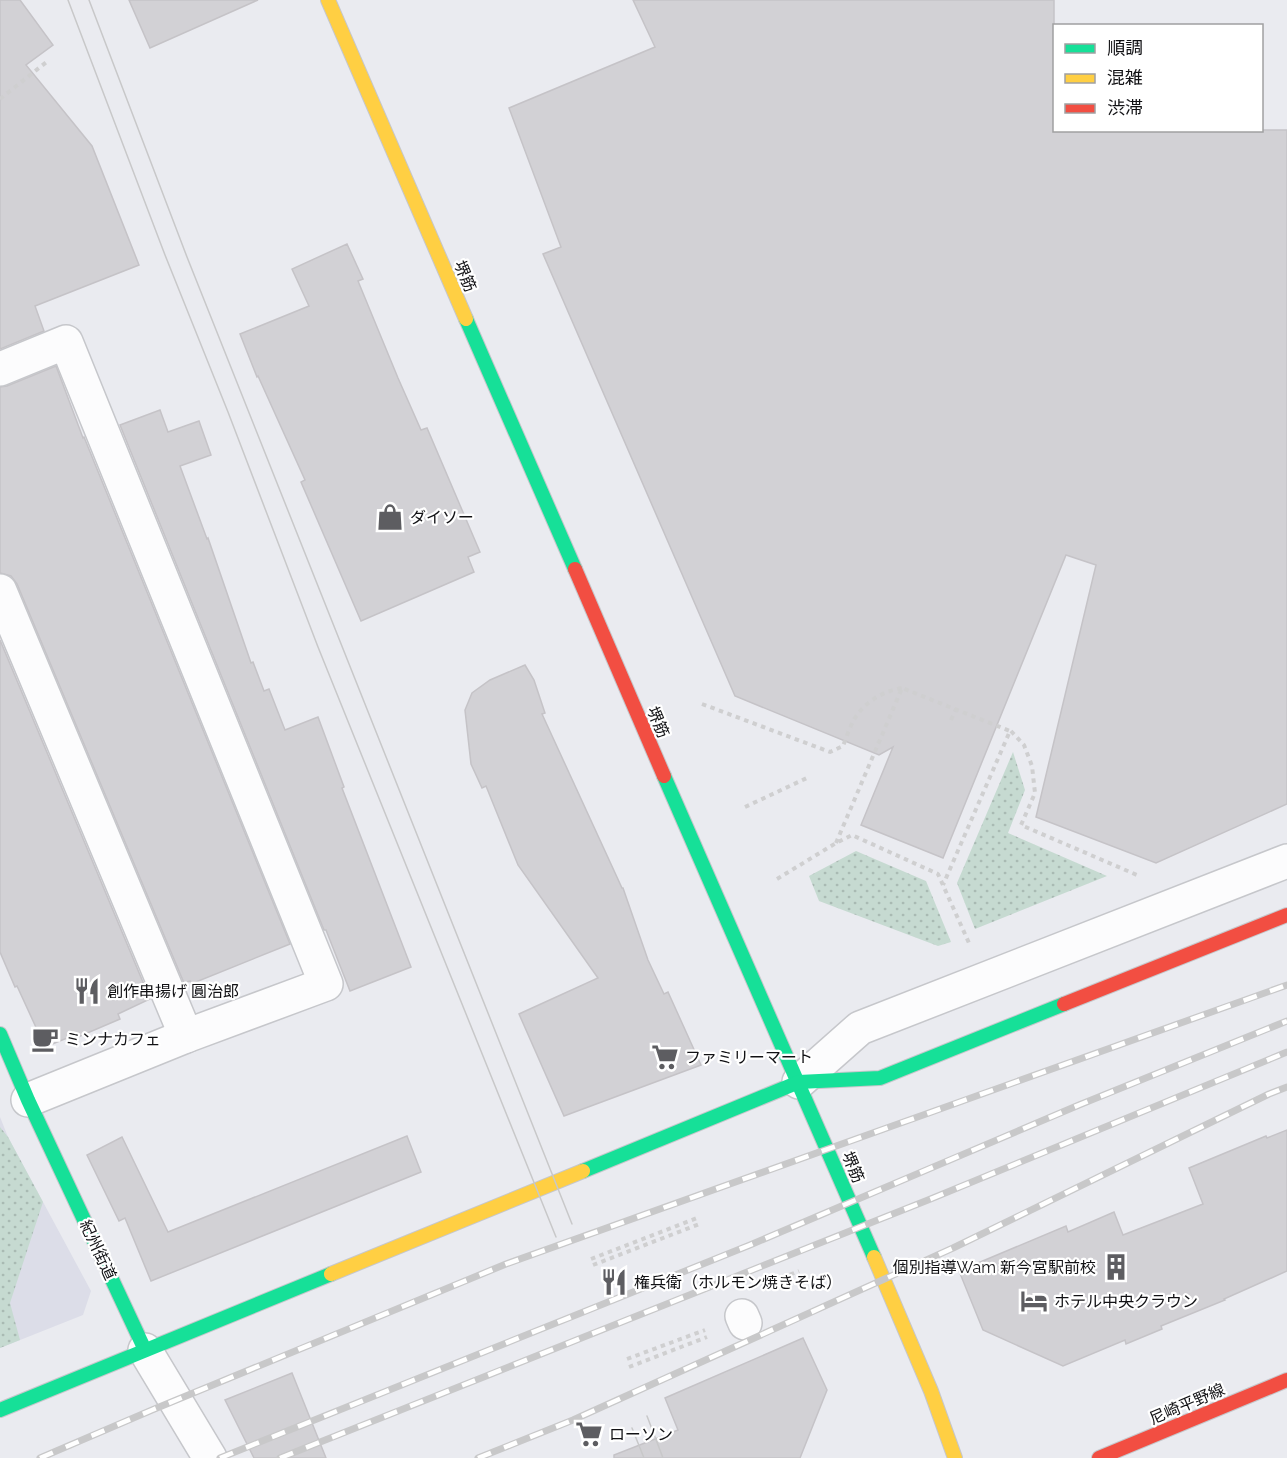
<svg xmlns="http://www.w3.org/2000/svg" width="1287" height="1458" font-family="Raleway,'Noto Sans JP',sans-serif">
	<style>
		.built { fill: #dcdde8 }
		.park { fill: url(#park-dots) }
		.building { fill: #d2d1d5; stroke: #c5c3c7; stroke-width: 1.5 }
		.lines { fill: none; stroke-linecap: round; stroke-linejoin: round }
		.street-casing { stroke: #c6c7cb; stroke-width: 36 }
		.fast-casing { stroke: #c6c7cb; stroke-width: 16 }
		.slow-casing { stroke: #c6c7cb; stroke-width: 16 }
		.jam-casing { stroke: #c6c7cb; stroke-width: 16 }
		.path { stroke: #cfcfd0; stroke-width: 4; stroke-dasharray: 4.5 4.5; stroke-linecap: butt }
		.street { stroke: #fcfcfd; stroke-width: 33 }
		.fast { stroke: #16e098; stroke-width: 14 }
		.slow { stroke: #ffcf43; stroke-width: 14 }
		.jam { stroke: #f24e42; stroke-width: 14 }
		.tram { stroke: #c8c8c9; stroke-width: 1.5 }
		.rail-casing { stroke: #c8c8c9; stroke-width: 7 }
		.rail { stroke: #fff; stroke-width: 4.5; stroke-dasharray: 14; stroke-linecap: butt }
		.labels { text-anchor: middle; dominant-baseline: central; stroke-width: 4.5; stroke-linejoin: round; paint-order: stroke }
		.street-label { font-size: 16px; fill: #111114; stroke: #fff }
		.poi-label { font-size: 16px; fill: #111114; stroke: #fff; text-anchor: start }
	</style>
	<defs>
		<pattern id="park-dots" width="8" height="8" patternUnits="userSpaceOnUse" patternTransform="scale(1.5)"><rect width="8" height="8" fill="#c6dad1"/><path d="M2 2h.1M6 6h.1" fill="none" stroke="#a9bab3" stroke-width="1.8" stroke-linecap="round"/></pattern>
	</defs>
	<rect width="100%" height="100%" fill="#eaebf0"/>
	<polygon class="built" points="0,1117 8,1137 91,1291 83,1315 0,1348"/>
	<g class="park">
		<polygon points="1013,752 1025,790 1008,833 1107,876 975,929 957,883"/>
		<polygon points="856,851 926,881 951,942 938,946 819,901 809,876"/>
		<polygon points="0,1127 8,1137 43,1202 10,1303 20,1340 0,1348"/>
	</g>
	<g class="building">
		<polygon points="0,0 20,0 53,45 26,65 92,146 139,265 35,306 44,331 0,349"/>
		<polygon points="129,0 258,0 150,48"/>
		<polygon points="633,0 1054,0 1054,130 1287,130 1287,804 1156,863 1036,817 1096,565 1066,555 943,858 861,825 893,747 879,755 735,696 543,254 561,247 509,108 655,47"/>
		<polygon points="347,244 363,279 358,281 398,378 421,430 427,428 480,552 468,557 474,572 361,621 301,482 305,480 258,376 257,377 240,334 309,306 292,269"/>
		<polygon points="56,366 83,438 84,437 290,944 191,984 190,981 184,983 17,584 11,576 0,573 0,387 7,386"/>
		<polygon points="160,410 168,432 199,421 211,455 180,466 207,539 208,538 251,663 253,662 264,691 269,689 285,730 318,717 344,787 342,788 411,967 350,991 326,930 324,930 120,425"/>
		<polygon points="0,640 150,999 118,1014 120,1019 78,1037 77,1034 45,1047 17,986 15,987 0,952"/>
		<polygon points="525,665 534,680 545,713 542,714 622,888 623,888 648,960 664,994 668,992 701,1065 564,1116 519,1014 598,978 518,865 486,786 482,788 471,764 465,710 472,693 490,680"/>
		<polygon points="1287,1130 1287,1271 1224,1299 1225,1300 1161,1326 1162,1329 1126,1344 1125,1340 1063,1366 983,1330 959,1271 1066,1226 1068,1232 1114,1212 1123,1235 1203,1204 1189,1168 1266,1136 1267,1138"/>
		<polygon points="407,1136 421,1172 151,1281 125,1218 119,1221 87,1155 122,1137 168,1232"/>
		<polygon points="803,1338 827,1390 800,1458 614,1458 614,1455 678,1430 665,1398"/>
		<polygon points="292,1373 326,1458 254,1458 225,1400"/>
	</g>
	<g class="lines">
		<defs>
			<g id="street">
				<polyline points="0,369 66,342 326,984 186,1036 28,1100"/>
				<polyline points="0,591 186,1036"/>
				<polyline points="799,1082 860,1028 1287,861"/>
				<polyline points="742,1316 745,1323"/>
				<polyline points="145,1350 210,1458"/>
			</g>
			<g id="fast">
				<polyline points="466,319 575,569"/>
				<path d="M664,776C734,936 805,1096 874,1257"/>
				<polyline points="0,1034 28,1100 145,1350"/>
				<polyline points="583,1171 799,1082 880,1078 1064,1004"/>
				<polyline points="0,1410 331,1274"/>
			</g>
			<g id="slow">
				<polyline points="328,0 466,319"/>
				<polyline points="874,1257 931,1391 955,1458"/>
				<polyline points="331,1274 583,1171"/>
			</g>
			<g id="jam">
				<polyline points="575,569 664,776"/>
				<polyline points="1064,1004 1287,915"/>
				<polyline points="1099,1458 1287,1380"/>
			</g>
		</defs>
		<use href="#street" class="street-casing"/>
		<use href="#fast" class="fast-casing"/>
		<use href="#slow" class="slow-casing"/>
		<use href="#jam" class="jam-casing"/>
		<g class="path">
			<polyline points="0,99 49,60"/>
			<path d="M702,704L830,752L843,746C847,736 851,723 857,715C868,700 884,691 902,688"/>
			<polyline points="951,720 956,709"/>
			<polyline points="1011,731 1024,745 1032,766 1035,793 1021,825 1137,875"/>
			<polyline points="745,807 809,777"/>
			<polyline points="836,843 902,688 1010,731 943,885"/>
			<polyline points="777,879 836,843 852,835 938,874 969,943"/>
			<polyline points="591,1259 697,1218"/>
			<polyline points="593,1265 702,1223"/>
			<polyline points="765,1285 799,1271"/>
			<polyline points="627,1359 705,1330"/>
			<polyline points="629,1367 707,1337"/>
		</g>
		<use href="#street" class="street"/>
		<use href="#fast" class="fast"/>
		<use href="#slow" class="slow"/>
		<use href="#jam" class="jam"/>
		<g class="tram">
			<polyline points="68,0 165,255 228,412 318,647 556,1237"/>
			<polyline points="89,0 187,257 572,1224"/>
			<polyline points="647,1416 663,1458"/>
			<polyline points="632,1428 644,1458"/>
		</g>
		<defs>
			<g id="rail">
				<polyline points="40,1458 152,1410 506,1264 1287,985"/>
				<polyline points="220,1458 750,1245 1079,1105 1287,1021"/>
				<polyline points="280,1458 933,1198 1287,1052"/>
				<polyline points="478,1458 573,1420 953,1248 1269,1094 1287,1087"/>
			</g>
		</defs>
		<use href="#rail" class="rail-casing"/>
		<use href="#rail" class="rail"/>
	</g>
	<defs>
		<symbol id="shop-bare" viewBox="-9 -9 18 18"><path d="M-5-2.5h2.3a2.7 3.5 0 0 1 5.4 0H5L5.5 6h-11ZM-1.5-2.5h3a1.5 2.3 0 0 0-3 0Z" fill="#5d5d61" stroke="#fff" stroke-width="2.5" paint-order="stroke"/></symbol>
		<symbol id="restaurant-bare" viewBox="-9 -9 18 18"><path d="M-5-6h1v4h1v-4h1v4h1v-4h1v5L-1.5 .5V6h-2V.5L-5-1ZM5-6V6H3V1.5H1.5Q1.5-4 5-6Z" fill="#5d5d61" stroke="#fff" stroke-width="2.5" paint-order="stroke"/></symbol>
		<symbol id="cafe-bare" viewBox="-9 -9 18 18"><path d="M-5.5-4.5H6V0H3Q3 3.5 0 3.5H-2.5Q-5.5 3.5-5.5 0ZM3-3.2v2h1.7v-2ZM-6 4.5H4V6H-6Z" fill="#5d5d61" stroke="#fff" stroke-width="2.5" paint-order="stroke"/></symbol>
		<symbol id="supermarket-bare" viewBox="-9 -9 18 18"><path d="M-6-5.5h2.5l.6 2H6L4.5 2H-2.5L-4.4-4H-6ZM-1.5 3.2a1.3 1.3 0 1 0 .1 0ZM3 3.2a1.3 1.3 0 1 0 .1 0Z" fill="#5d5d61" stroke="#fff" stroke-width="2.5" paint-order="stroke"/></symbol>
		<symbol id="building-bare" viewBox="-9 -9 18 18"><path d="M-4-6H4V6H1V3H-1V6H-4ZM-2.5-4.3h1.7v1.8h-1.7ZM.8-4.3h1.7v1.8H.8ZM-2.5-1h1.7V.8h-1.7ZM.8-1h1.7V.8H.8Z" fill="#5d5d61" stroke="#fff" stroke-width="2.5" paint-order="stroke"/></symbol>
		<symbol id="hotel-bare" viewBox="-9 -9 18 18"><path d="M-6-4.5h1.5V1H6V5H4.5V3h-9V5H-6ZM-4 0a1.8 1.8 0 1 1 3.6 0ZM.5 0V-2.5h3Q6-2.5 6 0Z" fill="#5d5d61" stroke="#fff" stroke-width="2.5" paint-order="stroke"/></symbol>
	</defs>
	<g fill-rule="evenodd">
		<use href="#shop-bare" x="371" y="498" width="38" height="38"/>
		<use href="#restaurant-bare" x="68" y="972" width="38" height="38"/>
		<use href="#cafe-bare" x="26" y="1020" width="38" height="38"/>
		<use href="#supermarket-bare" x="646" y="1038" width="38" height="38"/>
		<use href="#building-bare" x="1097" y="1248" width="38" height="38"/>
		<use href="#restaurant-bare" x="595" y="1263" width="38" height="38"/>
		<use href="#hotel-bare" x="1015" y="1282" width="38" height="38"/>
		<use href="#supermarket-bare" x="570" y="1415" width="38" height="38"/>
	</g>
	<g class="labels">
		<g class="street-label">
			<text transform="translate(465 276) rotate(67)">堺筋</text>
			<text transform="translate(658 722) rotate(67)">堺筋</text>
			<text transform="translate(853 1167) rotate(67)">堺筋</text>
			<text transform="translate(98 1250) rotate(65)">紀州街道</text>
			<text transform="translate(1187 1404) rotate(-23)">尼崎平野線</text>
		</g>
		<g class="poi-label">
			<text x="410" y="517">ダイソー</text>
			<text x="107" y="991">創作串揚げ 圓治郎</text>
			<text x="65" y="1039">ミンナカフェ</text>
			<text x="685" y="1057">ファミリーマート</text>
			<text x="1096" y="1267" text-anchor="end">個別指導Wam 新今宮駅前校</text>
			<text x="634" y="1282">権兵衛（ホルモン焼きそば）</text>
			<text x="1054" y="1301">ホテル中央クラウン</text>
			<text x="609" y="1434">ローソン</text>
		</g>
	</g>
	<rect x="1053" y="24" width="210" height="108" fill="#ffffff" stroke="#a0a0a1" stroke-width="1.5"/>
	<rect x="1065" y="44" width="30" height="9" fill="#16e098" stroke="#a0a0a1" stroke-width="1.5"/>
	<text x="1107" y="54" font-size="18" fill="#111114">順調</text>
	<rect x="1065" y="74" width="30" height="9" fill="#ffcf43" stroke="#a0a0a1" stroke-width="1.5"/>
	<text x="1107" y="84" font-size="18" fill="#111114">混雑</text>
	<rect x="1065" y="104" width="30" height="9" fill="#f24e42" stroke="#a0a0a1" stroke-width="1.5"/>
	<text x="1107" y="114" font-size="18" fill="#111114">渋滞</text>
</svg>
